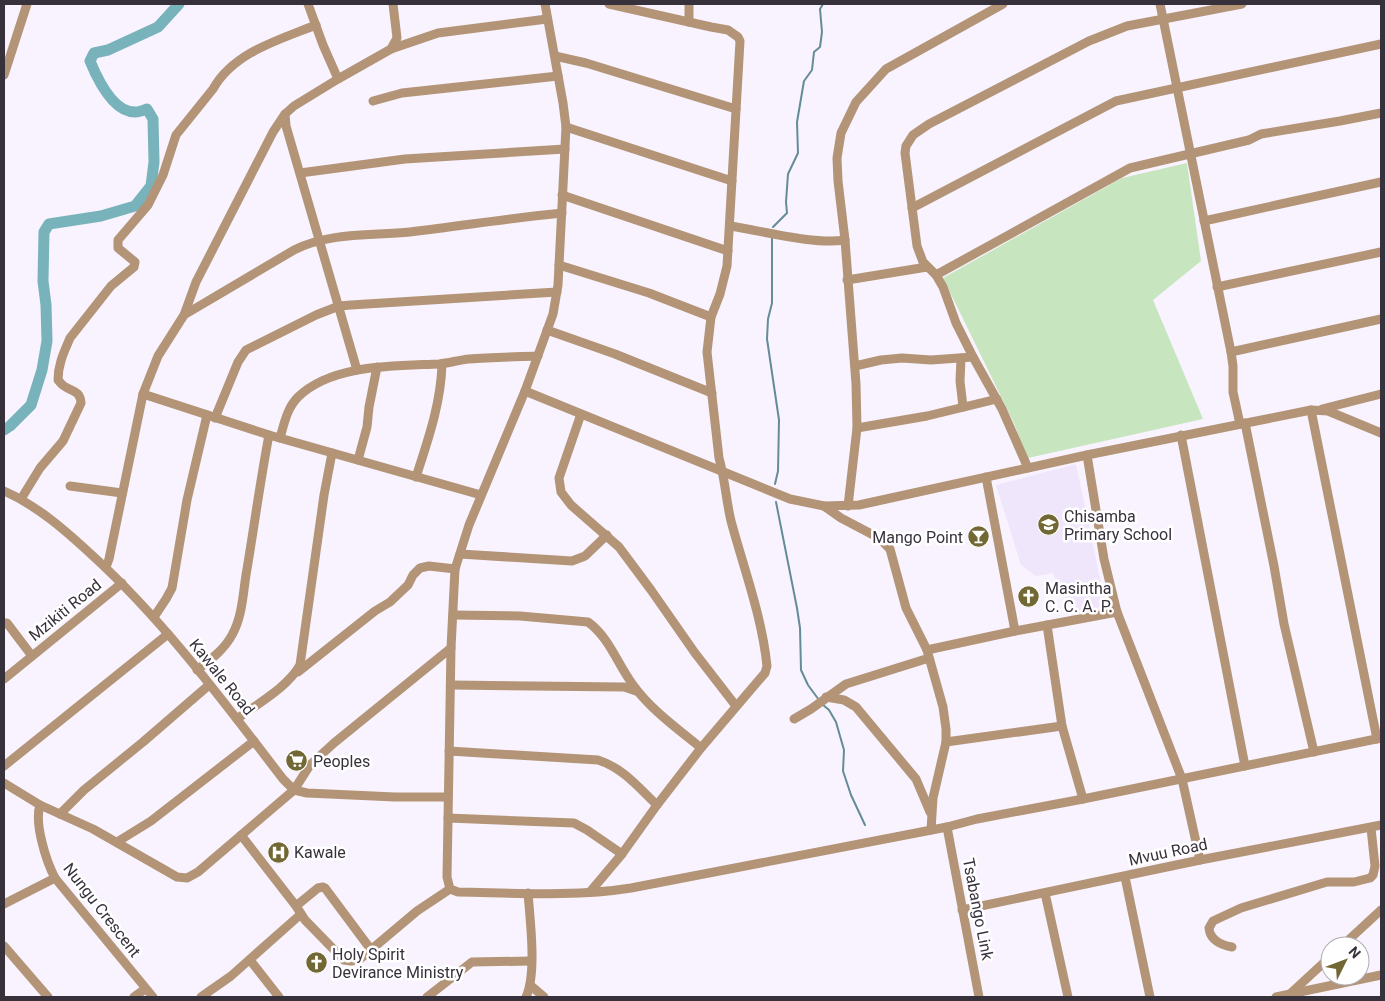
<svg xmlns="http://www.w3.org/2000/svg" width="1385" height="1001" font-family="Roboto,sans-serif">
	<style>
		.built { fill: #f0e6fb }
		.green { fill: #c7e6c0 }
		.lines { fill: none; stroke-linecap: round; stroke-linejoin: round }
		.stream { stroke: #648c96; stroke-width: 2 }
		.river { stroke: #78b3bc; stroke-width: 11 }
		.minor { stroke: #b39477; stroke-width: 9 }
		.labels { text-anchor: middle; dominant-baseline: central; stroke-width: 5; stroke-linejoin: round; paint-order: stroke }
		.poi-label { font-size: 16px; fill: #37313c; stroke: #fff; text-anchor: start }
		.street-label { font-size: 16px; fill: #37313c; stroke: #fff }
	</style>
	<rect width="100%" height="100%" fill="#f8f3fe"/>
	<polygon class="built" points="1076,464 1106,607 1074,614 1063,592 1060,591 1053,573 1036,576 1021,565 996,485"/>
	<polygon class="green" points="1187,163 1201,261 1153,300 1203,419 1028,458 1013,421 943,278 1122,178"/>
	<g class="lines">
		<g class="stream">
			<polyline points="773,227 787,213 786,202 788,174 798,153 797,122 804,81 812,70 814,52 820,47 822,32 820,9 823,4"/>
			<polyline points="772,236 772,303 768,319 767,339 779,420 778,471 775,484"/>
			<polyline points="776,502 797,608 800,628 801,670 808,685 819,700"/>
			<polyline points="822,704 829,710 836,722 844,750 843,771 851,795 865,825"/>
		</g>
		<path class="river" d="M4,430L10,426L31,405L42,370L47,341L46,305L43,281L44,232L49,224L101,216L135,206L151,186L154,162L153,119L147,109C144,110 139,112 136,112C113,113 97,78 90,61L94,53L108,50L158,27L179,4"/>
		<g class="minor">
			<polyline points="308,4 323,45 338,79"/>
			<path d="M545,4L563,103L566,127L558,285L553,314L525,391L469,525L455,569L451,648L447,877L450,889L458,892C515,893 575,897 631,888L947,827L977,819L1083,799L1381,738"/>
			<polyline points="1160,4 1231,352 1233,366 1233,392 1240,424"/>
			<polyline points="689,22 689,4"/>
			<polyline points="391,49 438,33 547,19"/>
			<polyline points="555,56 586,63 736,109"/>
			<polyline points="4,75 27,4"/>
			<polyline points="373,101 402,93 558,76"/>
			<polyline points="566,127 732,181"/>
			<polyline points="300,173 405,159 565,149"/>
			<polyline points="562,195 728,251"/>
			<polyline points="912,208 1116,101 1381,44"/>
			<polyline points="1204,221 1381,182"/>
			<path d="M730,226C763,231 814,245 845,240"/>
			<polyline points="559,265 649,293 711,317"/>
			<polyline points="936,275 1130,168 1249,140 1261,134 1340,121 1381,113"/>
			<polyline points="847,280 927,267"/>
			<polyline points="1217,287 1381,252"/>
			<path d="M184,315L294,250C329,232 372,236 410,232C461,226 511,218 562,213"/>
			<polyline points="547,330 615,354 712,393"/>
			<polyline points="1231,352 1381,319"/>
			<polyline points="961,358 960,381 963,407"/>
			<polyline points="855,366 881,360 902,358 931,360 973,357"/>
			<polyline points="357,370 286,126 285,114 294,106 338,79 391,49 397,38 393,4"/>
			<polyline points="525,391 790,499 824,506 859,505 1087,455 1311,410 1328,411 1381,433"/>
			<polyline points="143,394 269,435 481,495"/>
			<polyline points="1322,409 1381,394"/>
			<polyline points="1311,410 1377,739"/>
			<polyline points="581,414 559,478 561,492 571,505 619,547 651,590 695,653 736,706"/>
			<polyline points="215,418 238,362 246,350 316,315 339,306 351,305 557,292"/>
			<polyline points="1245,423 1274,566 1284,624 1314,752"/>
			<polyline points="857,428 927,416 997,399"/>
			<polyline points="1181,435 1245,766"/>
			<path d="M280,438C284,424 287,408 298,397C332,364 395,366 439,364C449,363 459,360 469,359C492,357 515,357 538,356"/>
			<polyline points="1087,455 1104,559 1117,612 1182,779 1200,860"/>
			<polyline points="358,460 367,427 369,407 377,367"/>
			<polyline points="1028,468 1002,409 973,357 956,323 943,287 936,275 923,262 917,246 905,153 906,146 913,135 929,124 1089,41 1127,26 1242,4"/>
			<path d="M416,477C428,440 441,403 442,364"/>
			<polyline points="986,477 1015,631"/>
			<polyline points="70,486 122,493"/>
			<path d="M4,491C38,506 66,531 93,556C165,622 223,701 283,779L294,790L307,793L395,797H448"/>
			<path d="M21,499L40,468L63,441L81,403C80,390 72,392 64,386C62,385 60,382 58,380C58,364 64,352 70,338L111,286L134,267L135,262L118,248V240L148,205L163,175L176,135L213,89C234,52 279,40 316,25"/>
			<polyline points="824,506 841,518 879,538 890,549 906,608 927,650 943,707 946,729 946,742 933,798 931,830"/>
			<polyline points="848,506 857,428 856,384 845,240 838,181 837,158 841,133 856,102 886,69 1003,4"/>
			<polyline points="460,554 572,561 585,556 607,535"/>
			<polyline points="106,567 109,559 143,394 158,356 184,315 196,282 273,132 285,114"/>
			<path d="M453,615L520,616L588,622C609,637 618,665 633,685C651,710 678,729 701,748"/>
			<polyline points="154,617 166,599 172,588 187,500 207,415"/>
			<polyline points="4,623 7,623 32,656"/>
			<polyline points="1047,625 1062,726 1083,799"/>
			<polyline points="927,650 1015,631 1117,612"/>
			<path d="M197,670C210,660 224,650 232,635C242,618 243,594 246,575C254,528 260,482 269,435"/>
			<polyline points="298,672 375,611 390,602 408,585 413,575 420,568 429,566 455,569"/>
			<polyline points="4,679 122,583"/>
			<polyline points="451,685 624,687 636,691"/>
			<polyline points="826,697 844,700 856,707 916,779 930,812"/>
			<path d="M237,719C257,704 288,687 300,665L324,495L332,453"/>
			<polyline points="794,719 811,709 846,684 929,658"/>
			<polyline points="946,742 1062,726"/>
			<path d="M449,751L598,760C623,768 638,787 657,805"/>
			<polyline points="4,766 168,634"/>
			<polyline points="4,783 40,805 93,829 177,877 187,878 198,872 294,790 310,765 334,743 451,648"/>
			<path d="M40,805C34,823 46,861 55,878L153,997"/>
			<polyline points="60,814 84,790 143,742 209,685"/>
			<polyline points="448,818 574,823 587,830 622,854"/>
			<polyline points="947,827 979,997"/>
			<polyline points="241,835 296,906 305,920 344,960 351,961 360,959 417,911 450,889"/>
			<polyline points="117,842 151,821 254,741"/>
			<polyline points="1125,877 1150,997"/>
			<path d="M590,892L622,854L657,805L701,748L765,673L767,666C762,617 744,569 731,521C726,500 725,479 719,458L707,352L711,317L720,294L727,266L740,41L738,37L728,30L711,27L609,4"/>
			<polyline points="1045,893 1068,997"/>
			<polyline points="4,904 55,878"/>
			<polyline points="296,906 318,888 323,887 325,888 372,951"/>
			<polyline points="962,910 1200,860 1381,825"/>
			<polyline points="4,946 48,997"/>
			<polyline points="1342,946 1381,910"/>
			<path d="M1232,947C1221,945 1210,940 1209,928L1213,921L1241,908L1327,882H1354L1370,878L1373,875L1375,866L1371,828"/>
			<polyline points="250,960 279,997"/>
			<polyline points="530,985 544,997"/>
			<polyline points="1291,993 1330,957"/>
			<polyline points="134,997 145,989"/>
			<polyline points="201,997 231,976 301,914"/>
			<polyline points="427,997 472,962 531,961"/>
			<path d="M526,997C537,973 530,920 528,893"/>
			<polyline points="1276,997 1381,975"/>
		</g>
	</g>
	<defs>
		<symbol id="school-disc" viewBox="-11 -11 22 22"><circle r="9.5" fill="#726835" stroke="#fff"/><path d="M0-5L7-2L0 1L-7-2ZM-4 1L0 2.5L4 1V4Q0 6-4 4Z" fill="#fff"/></symbol>
		<symbol id="bar-disc" viewBox="-11 -11 22 22"><circle r="9.5" fill="#726835" stroke="#fff"/><path d="M-6-5H6L.8 .8V4.5H3.5V6h-7V4.5H-.8V.8Z" fill="#fff"/></symbol>
		<symbol id="church-disc" viewBox="-11 -11 22 22"><circle r="9.5" fill="#726835" stroke="#fff"/><path d="M-1.2-6h2.4v3.5h3.3v2.4h-3.3V6h-2.4V-.1h-3.3v-2.4h3.3Z" fill="#fff"/></symbol>
		<symbol id="supermarket-disc" viewBox="-11 -11 22 22"><circle r="9.5" fill="#726835" stroke="#fff"/><path d="M-6-5.5h2.5l.6 2H6L4.5 2H-2.5L-4.4-4H-6ZM-1.5 3.2a1.3 1.3 0 1 0 .1 0ZM3 3.2a1.3 1.3 0 1 0 .1 0Z" fill="#fff"/></symbol>
		<symbol id="hospital-disc" viewBox="-11 -11 22 22"><circle r="9.5" fill="#726835" stroke="#fff"/><path d="M-5-5h3v3.5h4V-5h3V5h-3V1.5h-4V5h-3Z" fill="#fff"/></symbol>
	</defs>
	<g fill-rule="evenodd">
		<use href="#school-disc" x="1036" y="512" width="25" height="25"/>
		<use href="#bar-disc" x="966" y="524" width="25" height="25"/>
		<use href="#church-disc" x="1016" y="584" width="25" height="25"/>
		<use href="#supermarket-disc" x="284" y="748" width="25" height="25"/>
		<use href="#hospital-disc" x="266" y="840" width="25" height="25"/>
		<use href="#church-disc" x="304" y="950" width="25" height="25"/>
	</g>
	<g class="labels">
		<g class="poi-label">
			<text x="1064" y="516">Chisamba<tspan x="1064" dy="18">Primary School</tspan></text>
			<text x="963" y="537" text-anchor="end">Mango Point</text>
			<text x="1045" y="588">Masintha<tspan x="1045" dy="18">C. C. A. P.</tspan></text>
			<text x="313" y="761">Peoples</text>
			<text x="294" y="852">Kawale</text>
			<text x="332" y="954">Holy Spirit<tspan x="332" dy="18">Devirance Ministry</tspan></text>
		</g>
		<g class="street-label">
			<text transform="translate(65 610) rotate(-39)">Mzikiti Road</text>
			<text transform="translate(222 677) rotate(51)">Kawale Road</text>
			<text transform="translate(1168 852) rotate(-12)">Mvuu Road</text>
			<text transform="translate(978 909) rotate(79)">Tsabango Link</text>
			<text transform="translate(102 910) rotate(52)">Nungu Crescent</text>
		</g>
	</g>
	<rect width="1385" height="1001" fill="none" stroke="#37313c" stroke-width="10"/>
	<g transform="translate(1345 961) rotate(48)"><circle r="24" fill="#ffffff" stroke="#afadb1"/>
	<path d="M0-4L9 19L0 12L-9 19Z" fill="#726835"/>
	<text y="-8" font-size="14" font-weight="bold" text-anchor="middle" fill="#37313c">N</text>
	</g>
</svg>
